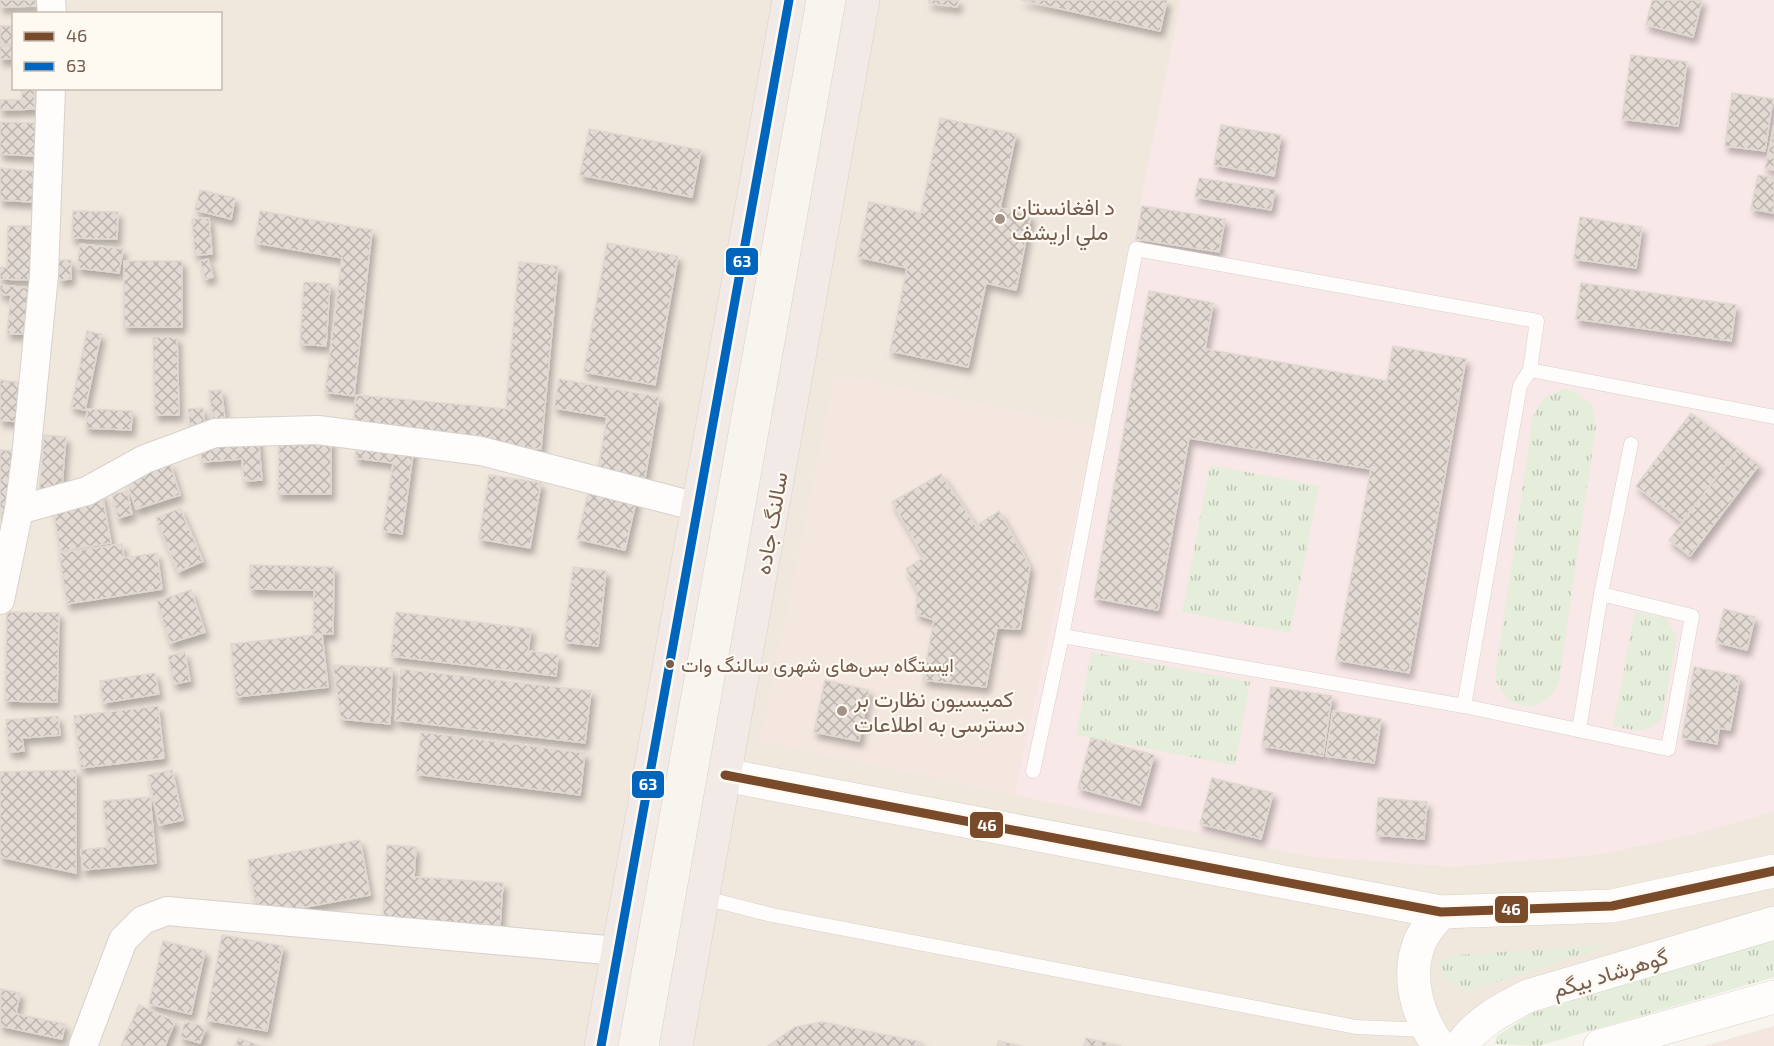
<svg xmlns="http://www.w3.org/2000/svg" width="1774" height="1046" font-family="'Exo 2',Vazirmatn,sans-serif">
	<style>
		.residential { fill: #f0e7dd; fill-rule: evenodd }
		.commercial { fill: #f4e7e0 }
		.medical { fill: #f8e8e7 }
		.grass { fill: url(#grass-tufts) }
		.building { fill: url(#building-cross-hatch); stroke: #e0d8d1; stroke-width: 1.5; filter: url(#shadow) }
		.lines { fill: none; stroke-linecap: round; stroke-linejoin: round }
		.lane-casing { stroke: #d7d1cc; stroke-width: 15 }
		.street-casing { stroke: #d7d1cc; stroke-width: 30 }
		.secondary-casing { stroke: #d7d1ca; stroke-width: 34 }
		.highway-casing { stroke: #d9d1cb; stroke-width: 34 }
		.lane { stroke: #fefdfc; stroke-width: 14 }
		.street { stroke: #fefdfc; stroke-width: 28 }
		.secondary { stroke: #fefdfc; stroke-width: 33 }
		.highway { stroke: #f1eae6; stroke-width: 33 }
		.bus-1-casing { stroke: #fef9f1; stroke-width: 14 }
		.bus-2-casing { stroke: #fef9f1; stroke-width: 14 }
		.bus-1 { stroke: #7a4b2a; stroke-width: 9 }
		.bus-2 { stroke: #0065bd; stroke-width: 9 }
		.poi-dot { fill: #a39287; stroke: #fef9f1; stroke-width: 2 }
		.bus-dot { fill: #755d4f; stroke: #fef9f1; stroke-width: 2 }
		.labels { text-anchor: middle; dominant-baseline: central; stroke-width: 4.5; stroke-linejoin: round; paint-order: stroke }
		.bus-label { font-size: 20px; fill: #755d4f; stroke: #fef9f1; text-anchor: start }
		.poi-label { font-size: 22px; fill: #755d4f; stroke: #fef9f1; text-anchor: start }
		.street-label { font-size: 22px; fill: #755d4f; stroke: #fef9f1 }
		.line-badge { stroke: #fef9f1; stroke-width: 2 }
		.badge-label { font-size: 16px; text-anchor: middle; font-weight: bold; fill: #fff }
	</style>
	<defs>
		<pattern id="grass-tufts" width="24" height="20" patternUnits="userSpaceOnUse" patternTransform="scale(1.5)"><rect width="24" height="20" fill="#e5eeda"/><path d="M3 7l-1-3M5 7V3M7 7l1-3M15 17l-1-3M17 17v-4M19 17l1-3" fill="none" stroke="#bec4b3"/></pattern>
		<pattern id="building-cross-hatch" width="8" height="8" patternUnits="userSpaceOnUse" patternTransform="scale(1.5)"><rect width="8" height="8" fill="#e2dad3"/><path d="M0 0l8 8M0 8l8-8" fill="none" stroke="#bcb4ae"/></pattern>
		<filter id="shadow"><feDropShadow dx="3.5" dy="6" stdDeviation="3" flood-color="#0004"/></filter>
	</defs>
	<rect width="100%" height="100%" fill="#f8f4ee"/>
	<g class="residential">
		<path d="M0,0H789L601,1046H0ZM14,14H220V88H14Z"/>
		<polygon points="863,0 1774,0 1774,923 1528,996 1461,1046 676,1046"/>
	</g>
	<g class="commercial">
		<polygon points="835,374 1095,427 1014,795 760,741"/>
		<polygon points="1774,1026 1774,1046 1704,1046"/>
	</g>
	<polygon class="medical" points="1181,0 1774,0 1774,812 1688,836 1598,855 1454,867 1311,857 1014,795 1095,427"/>
	<g class="grass">
		<path d="M1564,389L1575,391L1592,405L1596,426L1559,680C1551,704 1530,713 1508,700L1496,681V670L1533,417L1543,398Z"/>
		<polygon points="1210,465 1319,486 1290,633 1182,612"/>
		<path d="M1635,612L1666,618L1677,637L1662,718C1647,736 1634,730 1613,726Z"/>
		<polygon points="1091,652 1250,682 1235,765 1076,735"/>
		<polygon points="1774,939 1774,977 1538,1046 1495,1044 1497,1036 1532,1013"/>
		<path d="M1615,944L1470,990C1454,986 1440,980 1440,961L1457,955Z"/>
	</g>
	<g class="building">
		<polygon points="0,0 36,0 36,6 0,7"/>
		<polygon points="929,0 959,0 957,7 929,3"/>
		<polygon points="1021,0 1167,0 1160,31"/>
		<polygon points="1652,0 1702,0 1693,37 1646,25"/>
		<rect x="0" y="26" width="14" height="18"/>
		<rect x="0" y="46" width="14" height="13"/>
		<polygon points="1631,55 1687,62 1678,126 1622,119"/>
		<polygon points="22,88 34,88 35,109 0,110 0,100 22,100"/>
		<polygon points="1732,93 1773,99 1765,151 1725,146"/>
		<polygon points="940,118 1016,134 1000,208 1031,215 1016,290 986,283 968,367 890,351 907,268 858,257 869,202 921,213"/>
		<polygon points="0,122 36,123 35,156 0,154"/>
		<polygon points="1221,125 1281,135 1274,176 1214,165"/>
		<polygon points="1774,126 1774,170 1765,168"/>
		<polygon points="589,129 701,150 692,197 580,175"/>
		<polygon points="0,168 34,171 32,202 0,200"/>
		<polygon points="1758,175 1774,178 1774,213 1751,209"/>
		<polygon points="1199,178 1275,190 1271,210 1195,197"/>
		<polygon points="200,190 235,198 231,219 195,210"/>
		<polygon points="1142,206 1225,219 1219,252 1136,239"/>
		<polygon points="73,211 118,212 117,239 72,238"/>
		<polygon points="260,211 372,230 354,396 325,392 342,258 255,243"/>
		<polygon points="1580,217 1642,227 1636,268 1574,259"/>
		<polygon points="209,218 212,254 195,255 192,219"/>
		<polygon points="8,226 35,226 33,280 0,279 0,267 7,268"/>
		<polygon points="607,243 678,256 655,385 584,372"/>
		<polygon points="80,244 123,249 119,273 77,268"/>
		<polygon points="208,259 213,277 205,279 200,261"/>
		<polygon points="58,260 71,260 71,279 59,280"/>
		<rect x="124" y="261" width="58" height="66"/>
		<polygon points="519,262 558,266 541,449 353,431 356,395 506,409"/>
		<polygon points="304,282 330,284 326,346 300,344"/>
		<polygon points="1581,283 1736,305 1731,341 1576,319"/>
		<polygon points="0,285 36,289 32,335 7,333 11,295 0,294"/>
		<polygon points="1149,291 1213,303 1205,349 1387,381 1393,346 1466,359 1409,673 1336,660 1371,469 1189,438 1158,610 1094,598"/>
		<polygon points="87,331 101,334 85,410 71,407"/>
		<polygon points="153,337 177,337 179,415 155,415"/>
		<polygon points="559,379 659,397 644,484 597,476 607,417 554,408"/>
		<polygon points="0,380 23,383 19,422 0,420"/>
		<polygon points="221,390 226,425 214,426 209,391"/>
		<polygon points="203,408 206,436 191,438 188,409"/>
		<polygon points="87,409 132,411 131,430 86,428"/>
		<polygon points="1691,413 1738,449 1682,522 1636,486"/>
		<polygon points="44,435 66,437 61,497 39,495"/>
		<polygon points="258,435 262,480 244,481 242,459 202,462 200,440"/>
		<polygon points="279,438 331,439 331,494 278,494"/>
		<polygon points="358,439 414,447 402,534 383,531 393,463 355,458"/>
		<polygon points="1738,449 1759,465 1690,556 1669,540"/>
		<polygon points="0,450 13,451 6,514 0,514"/>
		<polygon points="170,463 180,495 136,509 125,478"/>
		<polygon points="941,474 976,526 999,511 1030,567 1020,629 997,628 986,687 923,680 934,620 916,614 917,590 906,569 924,557 892,502"/>
		<polygon points="489,475 541,483 530,548 479,539"/>
		<polygon points="590,486 637,497 625,550 577,539"/>
		<polygon points="127,491 132,514 118,518 112,494"/>
		<polygon points="102,493 111,543 60,551 52,502"/>
		<polygon points="180,508 203,561 178,572 156,518"/>
		<polygon points="122,544 124,558 157,553 162,589 67,604 59,553"/>
		<polygon points="250,565 334,567 333,634 313,634 314,590 250,589"/>
		<polygon points="573,567 606,571 598,646 564,642"/>
		<polygon points="191,590 205,632 170,643 157,601"/>
		<polygon points="1724,609 1755,617 1747,650 1716,642"/>
		<polygon points="7,612 59,613 57,702 5,701"/>
		<polygon points="396,612 531,629 528,651 558,655 556,676 391,656"/>
		<polygon points="322,634 328,687 236,697 231,644"/>
		<polygon points="185,652 190,681 174,684 168,656"/>
		<polygon points="333,665 392,668 390,724 341,719"/>
		<polygon points="1694,667 1740,676 1730,730 1719,728 1717,744 1682,738"/>
		<polygon points="401,669 591,691 585,743 395,720"/>
		<polygon points="155,673 159,694 103,703 100,681"/>
		<polygon points="825,680 869,690 859,741 814,732"/>
		<polygon points="1271,687 1332,696 1323,756 1262,746"/>
		<polygon points="158,706 164,758 81,768 74,716"/>
		<polygon points="1333,711 1381,719 1374,763 1326,756"/>
		<polygon points="58,716 60,735 22,738 24,751 9,752 6,720"/>
		<polygon points="421,732 585,753 580,795 416,774"/>
		<polygon points="1091,738 1154,755 1140,805 1078,788"/>
		<polygon points="76,770 76,873 0,857 0,772"/>
		<polygon points="172,770 183,820 159,825 148,775"/>
		<polygon points="1212,778 1273,793 1261,839 1200,824"/>
		<polygon points="150,797 156,863 83,870 81,850 108,847 103,801"/>
		<polygon points="1378,798 1427,802 1424,839 1376,835"/>
		<polygon points="360,840 370,895 258,916 248,860"/>
		<polygon points="387,845 416,847 414,877 503,883 500,926 383,918"/>
		<polygon points="222,935 283,946 267,1031 206,1020"/>
		<polygon points="163,941 205,951 191,1014 149,1004"/>
		<polygon points="1,989 20,993 16,1014 65,1024 62,1039 0,1026"/>
		<polygon points="139,1005 175,1021 165,1046 121,1046"/>
		<polygon points="185,1021 206,1027 200,1043 180,1037"/>
		<polygon points="822,1022 921,1042 921,1046 768,1046 795,1027"/>
		<polygon points="238,1038 261,1046 235,1046"/>
		<polygon points="1086,1038 1121,1046 1084,1046"/>
		<polygon points="999,1041 1021,1046 997,1046"/>
	</g>
	<g class="lines">
		<defs>
			<g id="lane">
				<polyline points="1530,370 1520,386 1464,706 1668,749 1692,616 1601,594 1631,444"/>
				<polyline points="1062,636 1464,706"/>
				<polyline points="1579,730 1601,594"/>
				<polyline points="1033,771 1062,636 1136,249 1537,321 1530,370 1774,417"/>
				<polyline points="701,897 772,915 1356,1027 1427,1030"/>
			</g>
			<g id="street">
				<polyline points="51,0 52,14"/>
				<polyline points="19,510 87,491 145,459 215,433 318,430 481,451 698,507"/>
				<polyline points="0,600 19,510 26,457 44,275 51,88"/>
				<polyline points="83,1046 123,940 143,920 167,911 618,951"/>
			</g>
			<g id="secondary">
				<polyline points="725,775 1441,912 1612,906 1774,871"/>
				<path d="M1439,1046C1417,1016 1405,975 1421,939C1426,929 1435,920 1441,912"/>
				<path d="M1461,1046C1477,1022 1503,1009 1528,996L1774,923"/>
				<polyline points="1600,1046 1774,997"/>
			</g>
			<g id="highway">
				<polyline points="601,1046 789,0"/>
				<polyline points="676,1046 863,0"/>
			</g>
		</defs>
		<use href="#lane" class="lane-casing"/>
		<use href="#street" class="street-casing"/>
		<use href="#secondary" class="secondary-casing"/>
		<use href="#highway" class="highway-casing"/>
		<use href="#lane" class="lane"/>
		<use href="#street" class="street"/>
		<use href="#secondary" class="secondary"/>
		<use href="#highway" class="highway"/>
		<defs>
			<polyline id="bus-1" points="725,775 1441,912 1612,906 1774,871"/>
			<polyline id="bus-2" points="601,1046 789,0"/>
		</defs>
		<use href="#bus-1" class="bus-1-casing"/>
		<use href="#bus-2" class="bus-2-casing"/>
		<use href="#bus-1" class="bus-1"/>
		<use href="#bus-2" class="bus-2"/>
	</g>
	<g class="poi-dot">
		<circle cx="1000" cy="219" r="6"/>
		<circle cx="842" cy="711" r="6"/>
	</g>
	<circle class="bus-dot" cx="670" cy="664" r="5"/>
	<g class="labels">
		<g class="bus-label">
			<text x="681" y="664">ایستگاه بس‌های شهری سالنگ وات</text>
		</g>
		<g class="poi-label">
			<text x="1012" y="206">د افغانستان<tspan x="1012" dy="25">ملي اریشف</tspan></text>
			<text x="854" y="698">کمیسیون نظارت بر<tspan x="854" dy="25">دسترسی به اطلاعات</tspan></text>
		</g>
		<g class="street-label">
			<text transform="translate(770 523) rotate(-80)">سالنگ جاده</text>
			<text transform="translate(1610 972) rotate(-17)">گوهرشاد بیگم</text>
		</g>
	</g>
	<g class="line-badge">
		<rect x="725" y="247" width="34" height="29" rx="6" fill="#0065bd"/>
		<rect x="631" y="770" width="34" height="29" rx="6" fill="#0065bd"/>
		<rect x="969" y="811" width="35" height="28" rx="6" fill="#7a4b2a"/>
		<rect x="1494" y="895" width="35" height="29" rx="6" fill="#7a4b2a"/>
	</g>
	<g class="badge-label">
		<text x="742" y="267">63</text>
		<text x="648" y="790">63</text>
		<text x="987" y="831">46</text>
		<text x="1511" y="915">46</text>
	</g>
	<rect x="12" y="12" width="210" height="78" fill="#fef9f1" stroke="#c7bbb0" stroke-width="1.5"/>
	<rect x="24" y="32" width="30" height="9" fill="#7a4b2a" stroke="#c7bbb0" stroke-width="1.5"/>
	<text x="66" y="42" font-size="18" fill="#755d4f">46</text>
	<rect x="24" y="62" width="30" height="9" fill="#0065bd" stroke="#c7bbb0" stroke-width="1.5"/>
	<text x="66" y="72" font-size="18" fill="#755d4f">63</text>
</svg>
